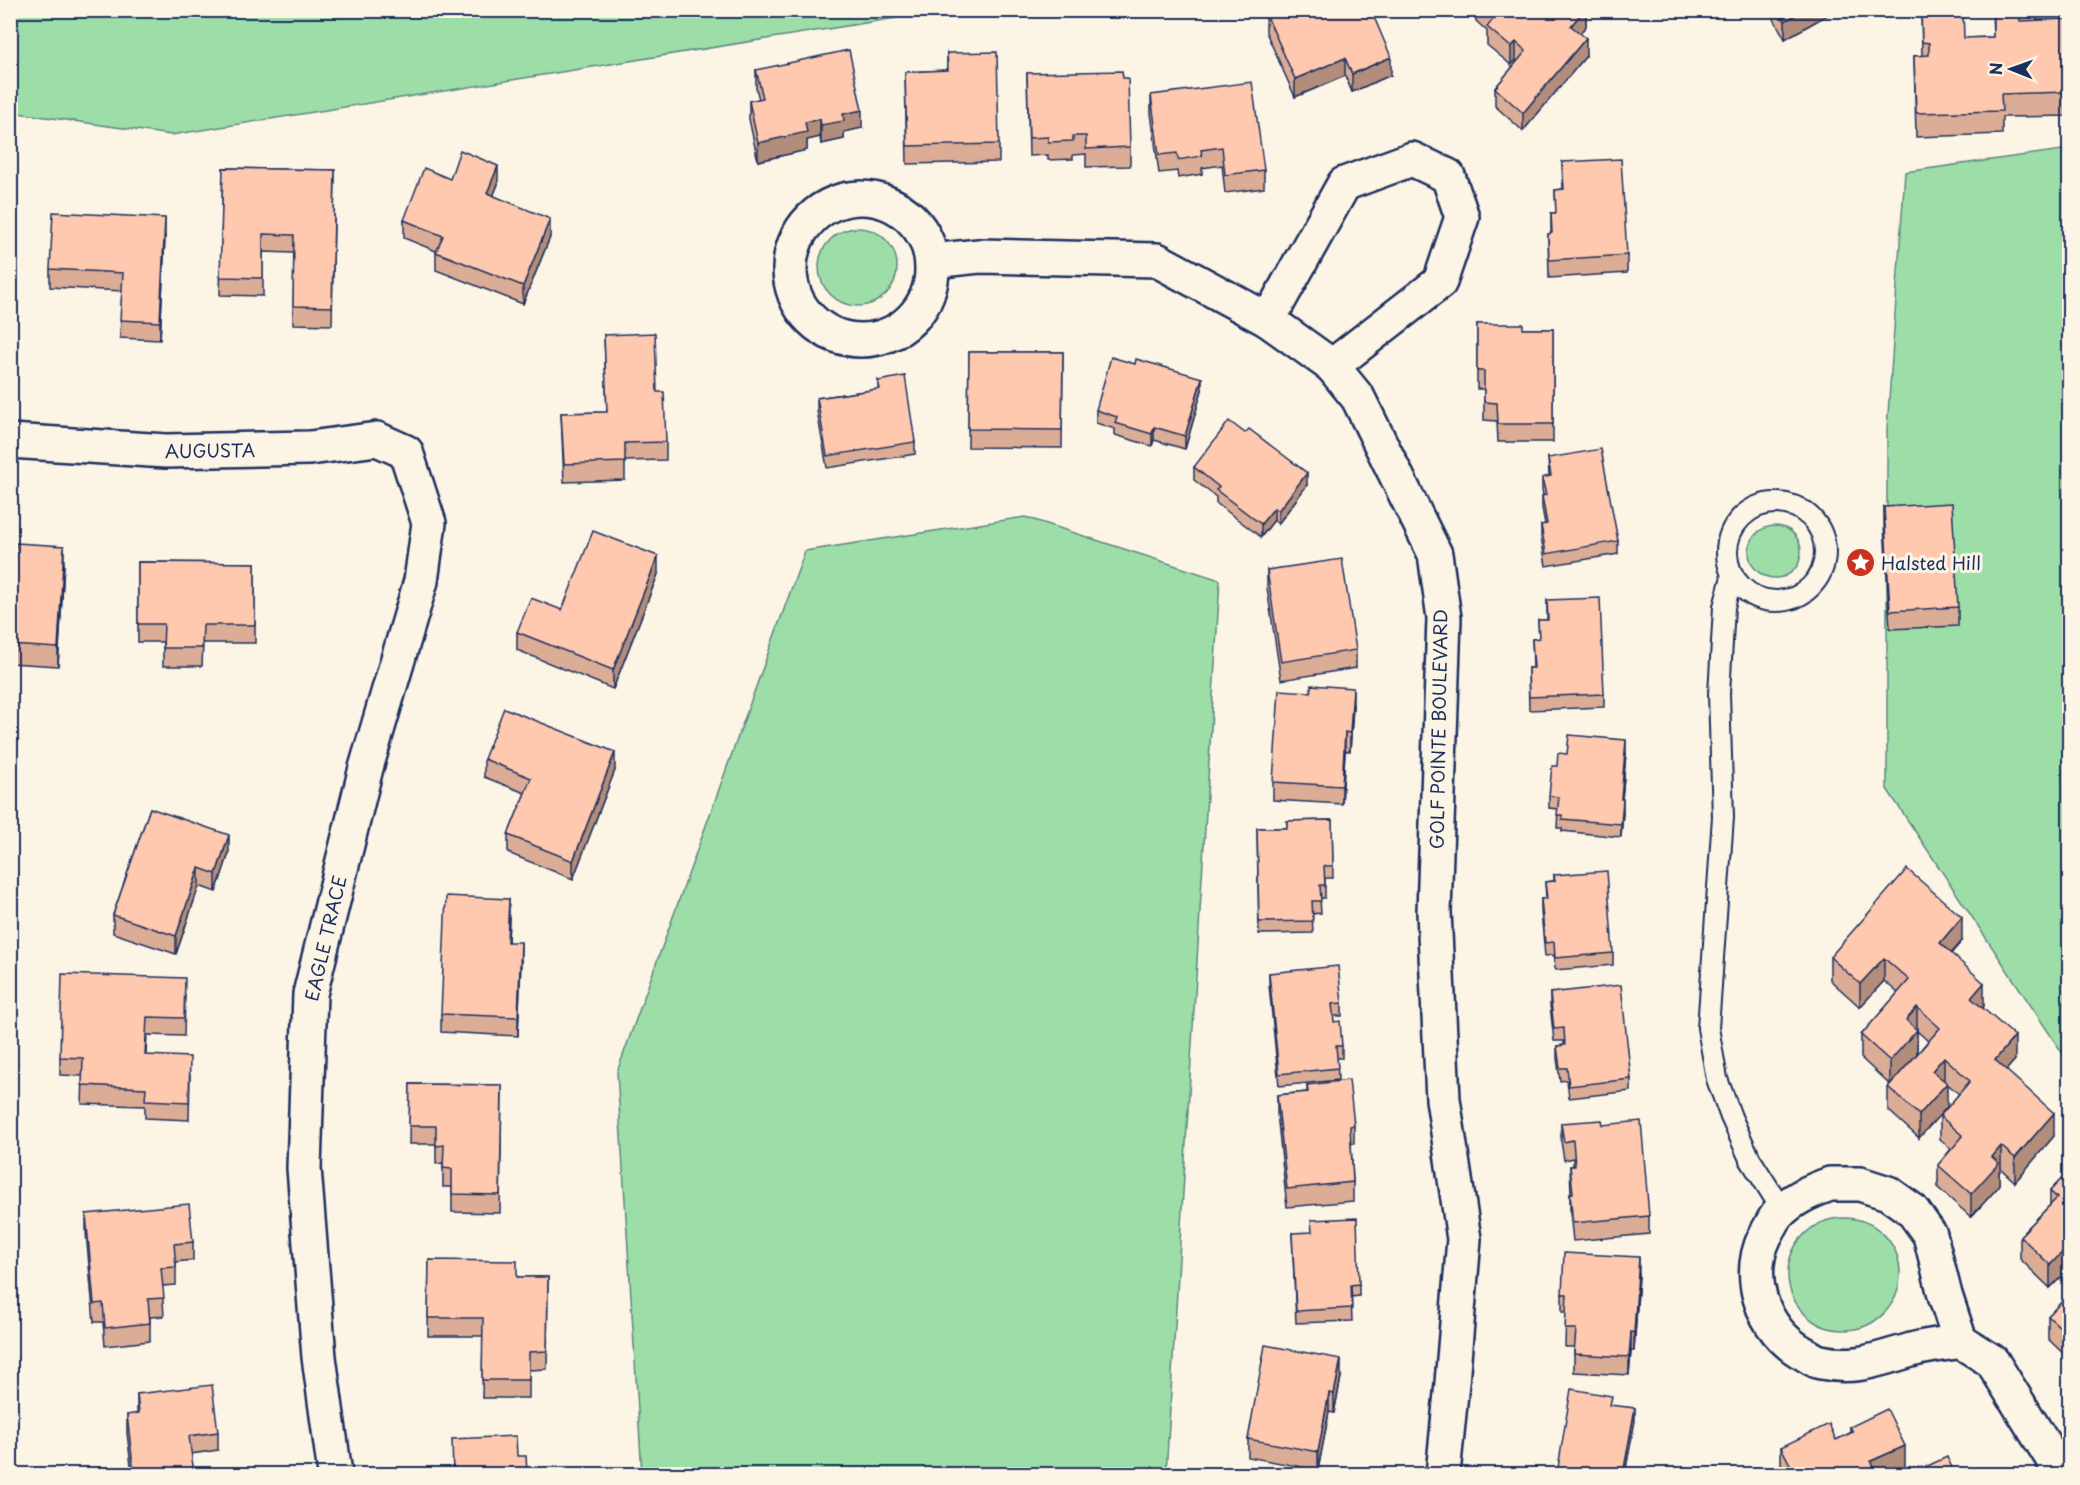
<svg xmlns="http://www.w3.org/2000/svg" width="2080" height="1485" font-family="'Playpen Sans',sans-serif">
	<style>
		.green { fill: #9ddea8; stroke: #5c8683; stroke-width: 1.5 }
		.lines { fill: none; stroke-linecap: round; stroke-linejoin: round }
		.service-casing { stroke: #1b2f5e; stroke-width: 24 }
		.minor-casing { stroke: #1b2f5e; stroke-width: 38 }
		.service { stroke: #fcf5e5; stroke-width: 20 }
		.minor { stroke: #fcf5e5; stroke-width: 33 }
		.wall { fill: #dbad97; stroke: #1b2f5e; stroke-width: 1.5; fill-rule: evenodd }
		.shaded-wall { fill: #b28d7b; stroke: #1b2f5e; stroke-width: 1.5 }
		.building { fill: #ffc9b0; stroke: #1b2f5e; stroke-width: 1.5 }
		.labels { text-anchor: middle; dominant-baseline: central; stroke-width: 6; stroke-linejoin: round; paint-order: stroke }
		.street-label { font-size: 18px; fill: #1b2f5e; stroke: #fcf5e5 }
		.poi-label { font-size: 18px; fill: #1b2f5e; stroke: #fcf5e5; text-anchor: start }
	</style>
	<rect width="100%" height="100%" fill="#fcf5e5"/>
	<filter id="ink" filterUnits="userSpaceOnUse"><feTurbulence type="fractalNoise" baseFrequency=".0167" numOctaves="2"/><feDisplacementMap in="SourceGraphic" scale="12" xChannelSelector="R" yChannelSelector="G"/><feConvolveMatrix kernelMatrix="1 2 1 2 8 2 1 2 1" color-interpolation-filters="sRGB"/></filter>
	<g filter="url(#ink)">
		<g class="green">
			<polygon points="11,10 939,10 939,11 171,135 11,112"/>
			<polygon points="2069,149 2069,1063 1887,789 1887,429 1905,172"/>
			<circle cx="858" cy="267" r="39"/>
			<polygon points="1025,517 1220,580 1166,1474 642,1474 617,1072 805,551"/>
			<circle cx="1775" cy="552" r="26"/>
			<circle cx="1844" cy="1274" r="56"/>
		</g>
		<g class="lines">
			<defs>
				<g id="service">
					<circle cx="1776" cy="552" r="49"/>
					<polyline points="1732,577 1724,607 1719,694 1723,817 1708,1028 1717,1079 1731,1117 1750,1159 1783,1211"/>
				</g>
				<g id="minor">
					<circle cx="861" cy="269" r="71"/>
					<polyline points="932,261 979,256 1157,260 1268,320 1332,366 1358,398 1435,554 1444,618 1434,912 1443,1099 1464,1239 1452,1383 1443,1474"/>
					<polyline points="1268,320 1344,184 1412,159 1448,176 1462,217 1440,282 1332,366"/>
					<polyline points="10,441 166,451 310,448 377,439 406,452 429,523 421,581 366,768 310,994 304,1168 319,1357 335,1474"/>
					<path d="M1830,1184H1860L1888,1193L1912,1210L1930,1235L1945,1295L1960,1341C1945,1344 1930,1345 1915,1349C1881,1358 1857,1370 1821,1362C1815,1361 1810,1357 1805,1354C1761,1331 1742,1272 1769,1229C1772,1224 1775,1217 1779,1213C1794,1198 1811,1191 1830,1184Z"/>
					<polyline points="1960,1341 1992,1361 2062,1474"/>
				</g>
			</defs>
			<use href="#service" class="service-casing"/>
			<use href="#minor" class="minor-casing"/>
			<use href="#service" class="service"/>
			<use href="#minor" class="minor"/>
		</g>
		<g class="wall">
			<polygon points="1476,10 1586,10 1586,26 1580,33 1586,56 1523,131 1495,106 1495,88 1517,62 1516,60 1511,65 1487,45 1487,31 1476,21"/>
			<polygon points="1769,10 1836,10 1785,39"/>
			<polygon points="1921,10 1964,38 1993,37 1992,10 2037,10 2037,20 2070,19 2070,116 2002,117 2002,134 1916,137 1914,56 1922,56"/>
			<polygon points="1266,14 1391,75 1352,92 1345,76 1295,97 1266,32"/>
			<polygon points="947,53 999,144 999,162 907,164 905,72 947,70"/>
			<polygon points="756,70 862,128 844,132 844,139 821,144 820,137 807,140 807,150 758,161 749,119 749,101 759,99 756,88"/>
			<polygon points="1027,73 1130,147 1130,166 1086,167 1086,154 1073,155 1073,159 1048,160 1048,155 1029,156"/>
			<polygon points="1151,95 1264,170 1264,188 1225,193 1222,165 1202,168 1202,174 1178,178 1177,171 1159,173 1151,113"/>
			<polygon points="1562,162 1627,255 1627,273 1549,278 1548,234 1551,233 1551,213 1556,213 1555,190 1563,189"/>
			<polygon points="223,168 335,170 332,325 293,324 294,253 263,252 263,296 220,295"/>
			<polygon points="450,179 498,184 493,196 550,237 523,304 436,270 436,251 404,238 404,220"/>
			<polygon points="165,236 160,340 120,338 122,291 50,287 50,269"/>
			<polygon points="1477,324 1523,329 1553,329 1553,442 1498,442 1497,421 1484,420 1484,389 1477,389"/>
			<polygon points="604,335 657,392 666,442 666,460 625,461 625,480 564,482 561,413 607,412"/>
			<polygon points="969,352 1063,352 1062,448 968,447"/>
			<polygon points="878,381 915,442 915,454 827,468 817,411 817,398 878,389"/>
			<polygon points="1202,390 1185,449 1154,440 1152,446 1115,435 1115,429 1096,423 1096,410"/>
			<polygon points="1548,458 1618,541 1618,554 1546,566 1541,537 1541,525 1545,524 1542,508 1542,496 1543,495 1542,490 1542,478 1549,476"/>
			<polygon points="1194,467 1307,485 1278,524 1274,520 1261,537 1216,503 1216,497 1194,480"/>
			<polygon points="1884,507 1958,607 1958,626 1890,629 1884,525"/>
			<polygon points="138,562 255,563 255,643 203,643 202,666 163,666 163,642 138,642"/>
			<polygon points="64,564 58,666 10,663 10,568"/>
			<polygon points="1267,570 1356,650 1356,668 1281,680 1267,588"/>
			<polygon points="658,574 613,689 517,650 517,632 562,610"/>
			<polygon points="1547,600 1604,694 1604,707 1529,710 1528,668 1533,668 1532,639 1539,639 1538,620 1547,620"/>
			<polygon points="1353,706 1350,751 1345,751 1342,804 1273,800 1273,782"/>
			<polygon points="1626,753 1622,799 1623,812 1621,837 1562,831 1562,828 1557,828 1558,809 1549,808 1549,796 1567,754"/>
			<polygon points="484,759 615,770 573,879 508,853 508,835 525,793 484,777"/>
			<polygon points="150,808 229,853 216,892 199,886 176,954 113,933 113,915"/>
			<polygon points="1332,820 1333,878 1325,878 1325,898 1320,898 1321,913 1312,914 1313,933 1259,934 1257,828 1287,828 1287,821"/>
			<polygon points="1554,875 1613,953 1613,965 1555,970 1554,955 1545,956 1541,911 1541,899 1546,899 1545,882 1554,881"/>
			<polygon points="509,917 508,942 521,960 518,1036 441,1032 441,1014"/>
			<path d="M1962,941L1951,953L1984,1006L1983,1008L2015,1060L2006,1070L2054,1136L2015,1182L2001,1169L1999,1172V1186L1971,1217L1938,1188V1165L1951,1149L1940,1139V1116L1959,1094L1944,1081L1919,1138L1888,1110V1087L1890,1085L1861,1058V1035L1898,993L1884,981L1860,1007L1830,980V957ZM1917,1031L1928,1041L1917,1054Z"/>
			<polygon points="1269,973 1342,1003 1342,1016 1333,1016 1334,1022 1342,1046 1342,1058 1337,1058 1338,1080 1279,1086 1269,985"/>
			<polygon points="1550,993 1631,1079 1631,1091 1569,1098 1567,1080 1560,1081 1557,1058 1557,1046 1564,1045 1564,1041 1554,1041 1550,1005"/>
			<polygon points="185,996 184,1036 147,1035 146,1055 190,1075 189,1120 145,1118 145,1106 82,1104 83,1076 60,1075 60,1057"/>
			<polygon points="410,1084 502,1085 500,1213 452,1212 452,1187 443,1187 443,1163 436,1164 436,1144 409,1144"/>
			<polygon points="1307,1085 1354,1125 1354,1143 1351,1144 1353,1182 1353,1201 1287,1207 1277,1113 1277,1095 1307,1092"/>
			<polygon points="1561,1123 1603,1125 1649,1216 1649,1234 1573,1241 1570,1212 1570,1194 1571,1194 1570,1166 1573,1166 1573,1158 1564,1160 1561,1141"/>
			<polygon points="2070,1170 2070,1268 2050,1288 2020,1259 2020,1236 2050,1205 2050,1191"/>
			<polygon points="86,1214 193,1242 193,1260 176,1262 176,1285 162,1286 164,1316 150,1317 150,1341 105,1346 103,1322 94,1322 86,1232"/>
			<polygon points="1292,1233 1359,1284 1359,1296 1351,1297 1352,1321 1296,1323"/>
			<polygon points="429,1260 517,1277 548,1277 547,1369 529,1370 529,1398 482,1398 483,1336 428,1336"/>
			<polygon points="1639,1275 1634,1351 1631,1351 1629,1375 1574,1372 1574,1347 1565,1347 1566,1312 1562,1312 1562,1294"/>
			<polygon points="2070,1293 2070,1360 2048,1339 2048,1316"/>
			<polygon points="1341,1377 1334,1413 1329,1412 1318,1470 1248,1457 1248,1439"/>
			<polygon points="137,1394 218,1432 218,1450 191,1454 194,1474 132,1474 127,1433 127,1415 137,1414"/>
			<polygon points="1850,1427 1905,1469 1894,1474 1783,1474 1781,1470 1781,1447 1836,1440 1850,1433"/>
		</g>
		<g class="shaded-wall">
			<polygon points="1584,10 1586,10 1586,26 1571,44 1571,26"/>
			<polygon points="1804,10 1836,10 1785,39 1785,21"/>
			<polygon points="1586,38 1586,56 1523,131 1523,113"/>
			<polygon points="1516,42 1516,60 1511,65 1511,47"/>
			<polygon points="1391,57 1391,75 1352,92 1352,74"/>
			<polygon points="1345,58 1345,76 1295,97 1295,79"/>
			<polygon points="862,110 862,128 844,132 844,139 821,144 821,125 843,114"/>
			<polygon points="820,119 820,137 807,140 807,150 758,161 758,143 805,122"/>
			<polygon points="498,166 498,184 487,212 487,193"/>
			<polygon points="165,218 165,236 160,340 160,322"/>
			<polygon points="550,219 550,237 523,304 523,286"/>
			<polygon points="1202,378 1202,390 1185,449 1185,436"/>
			<polygon points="1154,427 1154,440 1152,446 1152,434"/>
			<polygon points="1307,473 1307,485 1278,524 1278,511"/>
			<polygon points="1274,508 1274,520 1261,537 1261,524"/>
			<polygon points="64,546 64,564 58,666 58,648"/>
			<polygon points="658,556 658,574 613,689 613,670"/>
			<polygon points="1353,688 1353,706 1350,751 1350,733"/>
			<polygon points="1345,732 1345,751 1342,804 1342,786"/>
			<polygon points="1626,740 1626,753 1621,811 1621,799"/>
			<polygon points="615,752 615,770 573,879 573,861"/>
			<polygon points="1623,799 1623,812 1621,837 1621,824"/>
			<polygon points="229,835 229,853 216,892 216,874"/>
			<polygon points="199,868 199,886 176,954 176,936"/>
			<polygon points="509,899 509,917 507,960 507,942"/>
			<polygon points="1962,917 1962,941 1940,966 1940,943"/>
			<polygon points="521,942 521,960 518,1036 518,1017"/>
			<polygon points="1884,958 1884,981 1860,1007 1860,984"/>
			<polygon points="1984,983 1984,1006 1971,1022 1971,998"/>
			<polygon points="1917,1007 1917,1054 1890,1085 1890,1061 1906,1020"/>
			<polygon points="2015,1036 2015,1060 1995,1083 1995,1060"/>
			<polygon points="1944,1057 1944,1081 1932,1071"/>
			<polygon points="1947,1083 1947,1107 1919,1138 1919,1115"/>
			<polygon points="2054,1113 2054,1136 2015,1182 2015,1158"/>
			<polygon points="2001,1146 2001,1169 1999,1172 1999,1186 1971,1217 1971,1194 1992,1157"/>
			<polygon points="2070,1244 2070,1268 2050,1288 2050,1265"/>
			<polygon points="1639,1257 1639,1275 1634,1351 1634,1333"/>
			<polygon points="1631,1332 1631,1351 1629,1375 1629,1357"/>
			<polygon points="1341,1359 1341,1377 1334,1413 1334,1394"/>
			<polygon points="1329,1393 1329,1412 1318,1470 1318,1452"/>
			<polygon points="1635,1408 1635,1421 1625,1474 1623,1474"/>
			<polygon points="1905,1446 1905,1469 1894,1474 1871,1474 1871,1461"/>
		</g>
		<g class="building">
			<polygon points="1274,10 1371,10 1391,57 1352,74 1345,58 1295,79 1266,14"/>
			<polygon points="1485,10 1584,10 1571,26 1586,38 1523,113 1495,88 1526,51 1516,42 1511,47 1487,27 1494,18"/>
			<polygon points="1779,10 1804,10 1785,21"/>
			<polygon points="1921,10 1963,10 1964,38 1993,37 1993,10 2020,10 2020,21 2070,19 2070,92 2001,94 2002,111 1916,113 1914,56 1929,55 1929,43 1922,42"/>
			<polygon points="849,50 862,110 843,114 844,121 821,125 820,119 805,122 807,132 758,143 749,101 763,98 756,70"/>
			<polygon points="997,52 999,144 907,146 905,72 948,70 947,53"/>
			<polygon points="1122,71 1123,78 1128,78 1130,147 1086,149 1086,136 1073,136 1073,141 1048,142 1048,137 1029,138 1027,73"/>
			<polygon points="1252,82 1264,170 1225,175 1222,147 1201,150 1202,156 1178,160 1177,153 1159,155 1151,95"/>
			<polygon points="460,150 498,166 487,193 550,219 523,286 436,252 443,236 404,220 424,168 450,179"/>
			<polygon points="1621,159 1627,255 1549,260 1548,234 1552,233 1551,213 1556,213 1555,190 1564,189 1562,162"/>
			<polygon points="223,168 335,170 332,307 293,306 294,235 263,234 263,278 220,277"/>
			<polygon points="53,212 165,218 160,322 120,320 123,273 50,269"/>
			<polygon points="1477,324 1523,324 1523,329 1553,329 1553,424 1498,424 1497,403 1484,402 1484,371 1477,371"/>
			<polygon points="655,333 657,392 664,392 666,442 625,443 625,462 564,464 561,413 607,412 604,335"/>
			<polygon points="969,352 1063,352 1062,430 968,429"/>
			<polygon points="1111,357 1135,364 1136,359 1202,378 1185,436 1154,427 1152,434 1115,423 1117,417 1096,410"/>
			<polygon points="905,376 915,442 827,456 817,398 880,389 878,381"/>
			<polygon points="1229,421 1245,433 1249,429 1307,473 1278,511 1274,508 1261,524 1216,490 1219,487 1194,467"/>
			<polygon points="1601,449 1618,541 1546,554 1541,525 1547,524 1542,496 1546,495 1542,478 1551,476 1548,458"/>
			<polygon points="1952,503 1958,607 1890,611 1884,507"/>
			<polygon points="593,531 658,556 613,670 517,632 531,598 562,610"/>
			<polygon points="16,543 64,546 58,648 10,645 10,568 14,568"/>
			<polygon points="1342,559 1356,650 1281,662 1267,570"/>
			<polygon points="138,562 255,563 255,625 203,625 202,648 163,648 164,624 138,624"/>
			<polygon points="1600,598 1604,694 1529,697 1528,668 1534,668 1532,639 1539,638 1538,620 1548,620 1547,600"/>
			<polygon points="1311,685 1353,688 1350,733 1345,732 1342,786 1273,782 1279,690 1311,692"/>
			<polygon points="504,708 615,752 573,861 508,835 531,778 484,759"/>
			<polygon points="1569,735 1626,740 1621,799 1623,799 1621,824 1562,819 1562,815 1557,815 1559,797 1549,796 1552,766 1557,766 1558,753 1567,754"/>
			<polygon points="150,808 229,835 216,874 199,868 176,936 113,915"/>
			<polygon points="1332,820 1333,866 1324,866 1325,885 1320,885 1321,901 1312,901 1313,921 1259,922 1257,828 1287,828 1287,821"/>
			<polygon points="1907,869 1962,917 1940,943 1984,983 1971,998 2015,1036 1995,1060 2054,1113 2015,1158 2001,1146 1992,1157 1999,1163 1971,1194 1938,1165 1963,1136 1940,1116 1970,1081 1944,1057 1932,1071 1947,1083 1919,1115 1888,1087 1940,1028 1917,1007 1906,1020 1917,1030 1890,1061 1861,1035 1909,980 1884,958 1860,984 1830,957"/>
			<polygon points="1607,871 1613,953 1555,958 1554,942 1545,943 1541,899 1547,899 1545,882 1555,881 1554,875"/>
			<polygon points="446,896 509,899 507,942 521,942 518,1017 441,1014"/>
			<polygon points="1338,966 1342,1003 1332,1004 1334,1022 1340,1021 1342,1046 1336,1046 1338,1068 1279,1074 1269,973"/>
			<polygon points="62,974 185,978 184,1018 147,1017 145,1055 190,1057 189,1102 145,1100 146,1088 82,1085 83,1058 60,1057"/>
			<polygon points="1621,985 1631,1079 1569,1086 1567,1068 1560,1068 1557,1046 1565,1045 1564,1028 1554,1029 1550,993"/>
			<polygon points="1349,1080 1354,1125 1350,1126 1353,1182 1287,1189 1277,1095 1308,1092 1307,1085"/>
			<polygon points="410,1084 502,1085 500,1195 452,1194 452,1169 443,1168 444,1145 436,1146 436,1126 409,1126"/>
			<polygon points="1602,1120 1603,1125 1641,1121 1649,1216 1573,1223 1570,1194 1573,1193 1570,1166 1575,1166 1573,1140 1564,1142 1561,1123"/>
			<polygon points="2070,1170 2070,1244 2050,1265 2020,1236 2057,1198 2050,1191"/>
			<polygon points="189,1204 193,1242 174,1244 176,1267 161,1268 164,1298 148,1299 150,1323 105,1328 103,1303 94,1304 86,1214"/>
			<polygon points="1357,1218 1359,1284 1351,1285 1352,1308 1296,1311 1292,1233 1312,1232 1311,1220"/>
			<polygon points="1564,1253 1639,1257 1634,1333 1631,1332 1629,1357 1574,1354 1576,1329 1565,1329 1567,1294 1562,1294"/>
			<polygon points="429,1260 517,1261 517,1277 548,1277 547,1351 529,1352 529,1380 482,1380 483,1318 428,1318"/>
			<polygon points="2070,1293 2070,1336 2048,1316"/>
			<polygon points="1265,1345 1341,1359 1334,1394 1329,1393 1318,1452 1248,1439"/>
			<polygon points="212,1385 218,1432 189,1436 194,1474 134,1474 127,1415 139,1413 137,1394"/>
			<polygon points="1571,1389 1612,1396 1610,1405 1635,1408 1623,1474 1557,1474"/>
			<polygon points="1887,1409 1905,1446 1871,1461 1877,1474 1795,1474 1781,1447 1829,1424 1836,1440 1853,1432 1850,1427"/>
			<polygon points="516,1436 517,1456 526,1456 527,1471 541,1470 541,1474 453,1474 452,1439"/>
			<polygon points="1947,1457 1955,1474 1910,1474"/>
			<polygon points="1242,1466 1293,1474 1241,1474"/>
		</g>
	</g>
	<defs>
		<symbol id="sight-disc" viewBox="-11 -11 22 22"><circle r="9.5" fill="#c8321e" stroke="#fcf5e5"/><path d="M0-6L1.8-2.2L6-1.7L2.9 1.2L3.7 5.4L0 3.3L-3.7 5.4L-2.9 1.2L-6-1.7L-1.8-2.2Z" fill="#fff"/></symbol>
	</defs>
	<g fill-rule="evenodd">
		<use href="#sight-disc" x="1844" y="546" width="33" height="33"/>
	</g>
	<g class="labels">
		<g class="street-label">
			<text transform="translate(210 450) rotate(-1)">AUGUSTA</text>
			<text transform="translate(1438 729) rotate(-89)">GOLF POINTE BOULEVARD</text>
			<text transform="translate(325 938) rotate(-77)">EAGLE TRACE</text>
		</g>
		<g class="poi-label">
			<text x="1881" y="562">Halsted Hill</text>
		</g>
	</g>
	<rect width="2080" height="1485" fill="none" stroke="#fcf5e5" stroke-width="36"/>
	<rect x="18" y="18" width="2044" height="1449" fill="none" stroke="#1b2f5e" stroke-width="2" filter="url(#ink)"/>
	<g transform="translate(2011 69) rotate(271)" stroke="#fcf5e5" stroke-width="4.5" paint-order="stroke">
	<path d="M0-4.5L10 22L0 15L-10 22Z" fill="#1b2f5e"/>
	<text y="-9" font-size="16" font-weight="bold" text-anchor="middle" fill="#1b2f5e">N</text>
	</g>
</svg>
